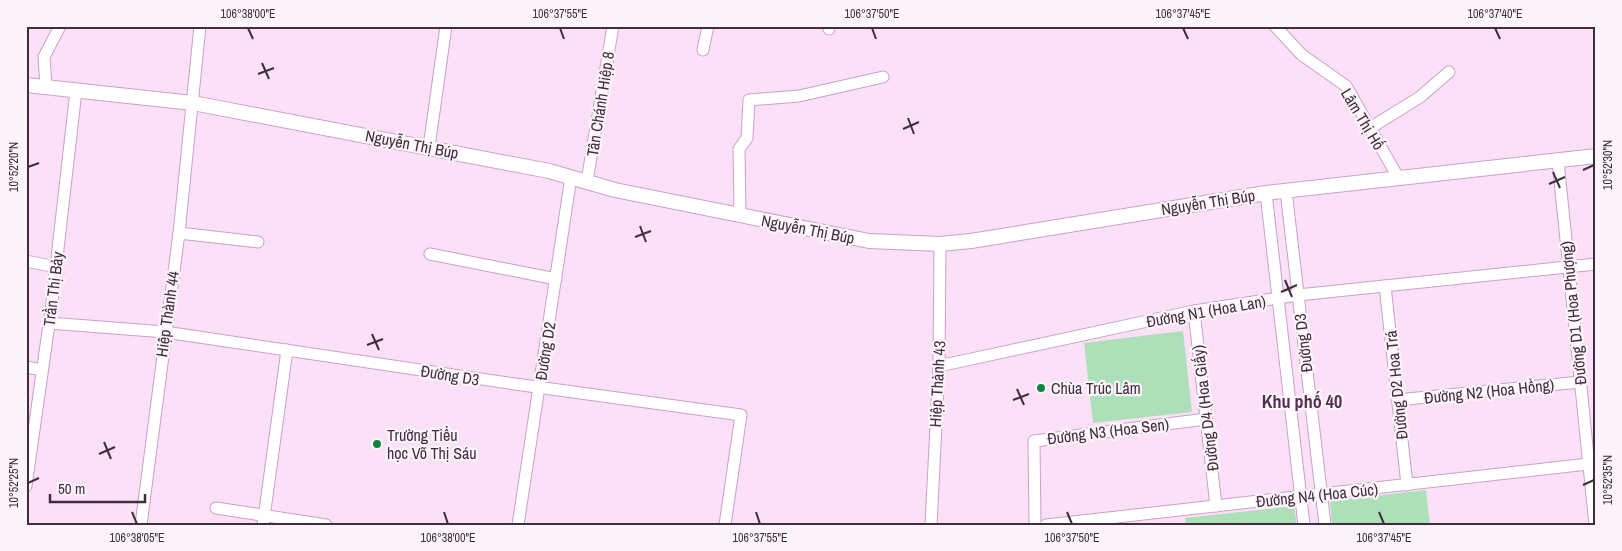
<svg xmlns="http://www.w3.org/2000/svg" width="1622" height="551" font-family="'Archivo Narrow',sans-serif">
	<style>
		.green { fill: #ade0b8 }
		.lines { fill: none; stroke-linecap: round; stroke-linejoin: round }
		.minor-casing { stroke: #cba1c6; stroke-width: 13 }
		.tertiary-casing { stroke: #cba1c6; stroke-width: 16 }
		.minor { stroke: #fff; stroke-width: 11 }
		.tertiary { stroke: #fff; stroke-width: 14 }
		.ticks { fill: none; stroke: #3f2e3d; stroke-width: 2 }
		.poi-dot { fill: #0a853f; stroke: #fdf4fb; stroke-width: 2 }
		.labels { text-anchor: middle; dominant-baseline: central; stroke-width: 4.5; stroke-linejoin: round; paint-order: stroke }
		.street-label { font-size: 16px; fill: #3f2e3d; stroke: #fdf4fb }
		.poi-label { font-size: 16px; fill: #3f2e3d; stroke: #fdf4fb; text-anchor: start }
		.neighbourhood-label { font-size: 18px; font-weight: bold; fill: #543050; stroke: #fdf4fb }
		.neatline { fill: none; stroke: #3f2e3d; stroke-width: 2 }
		.ticks-label { font-size: 12px; text-anchor: middle; fill: #3f2e3d }
	</style>
	<rect width="100%" height="100%" fill="#fbe0f7"/>
	<g class="green">
		<polygon points="1183,331 1192,412 1093,423 1084,343"/>
		<polygon points="1426,490 1430,525 1332,525 1330,501"/>
		<polygon points="1294,506 1297,525 1186,525 1185,518"/>
	</g>
	<g class="lines">
		<defs>
			<g id="minor">
				<polyline points="829,26 829,29"/>
				<polyline points="1275,26 1302,55 1346,86 1399,179"/>
				<polyline points="703,50 708,26"/>
				<polyline points="46,86 44,57 60,26"/>
				<polyline points="1370,128 1420,97 1449,72"/>
				<polyline points="429,147 446,26"/>
				<polyline points="1558,161 1595,525"/>
				<polyline points="587,181 613,26"/>
				<polyline points="1286,191 1325,525"/>
				<polyline points="1266,193 1304,525"/>
				<polyline points="740,215 739,149 747,138 749,100 799,96 883,77"/>
				<polyline points="179,233 258,242"/>
				<polyline points="430,254 556,279"/>
				<polyline points="26,261 56,267"/>
				<polyline points="1385,286 1407,485"/>
				<polyline points="1194,311 1216,506"/>
				<polyline points="49,323 165,332 515,384 741,415 725,525"/>
				<polyline points="939,366 1194,311 1298,295 1596,264"/>
				<polyline points="26,367 42,370"/>
				<polyline points="1397,400 1580,382"/>
				<polyline points="26,486 51,310 76,91"/>
				<polyline points="216,508 326,525"/>
				<polyline points="141,525 179,233 200,26"/>
				<polyline points="263,525 287,350"/>
				<polyline points="518,525 571,177"/>
				<polyline points="931,525 939,366 940,244"/>
				<polyline points="1035,525 1034,441 1206,419"/>
				<polyline points="1046,525 1588,464"/>
			</g>
			<polyline id="tertiary" points="26,85 193,103 549,171 615,190 869,241 940,244 971,241 1266,193 1596,156"/>
		</defs>
		<use href="#minor" class="minor-casing"/>
		<use href="#tertiary" class="tertiary-casing"/>
		<use href="#minor" class="minor"/>
		<use href="#tertiary" class="tertiary"/>
	</g>
	<path class="ticks" d="M248,28L253,39M560,28L564,39M872,28L876,39M1183,28L1188,39M1495,28L1500,39M262,63L269,79M258,74L274,68M908,118L914,134M903,129L919,122M28,167L39,163M1583,170L1594,165M1553,172L1560,188M1549,184L1565,177M640,226L646,242M635,237L651,231M1285,280L1292,297M1281,292L1297,285M372,334L379,350M367,345L383,339M1017,389L1024,405M1013,400L1029,394M104,442L111,459M99,454L115,447M28,483L39,478M1583,485L1594,480M132,512L137,524M444,512L448,524M756,512L760,524M1067,512L1072,524M1379,512L1384,524"/>
	<g class="poi-dot">
		<circle cx="1041" cy="388" r="5"/>
		<circle cx="377" cy="444" r="5"/>
	</g>
	<g class="labels">
		<g class="street-label">
			<text transform="translate(600 104) rotate(-81)">Tân Chánh Hiệp 8</text>
			<text transform="translate(1363 119) rotate(59)">Lâm Thị Hố</text>
			<text transform="translate(412 144) rotate(11)">Nguyễn Thị Búp</text>
			<text transform="translate(1208 202) rotate(-9)">Nguyễn Thị Búp</text>
			<text transform="translate(808 229) rotate(11)">Nguyễn Thị Búp</text>
			<text transform="translate(53 289) rotate(-83)">Trần Thị Bảy</text>
			<text transform="translate(1206 311) rotate(-10)">Đường N1 (Hoa Lan)</text>
			<text transform="translate(1573 313) rotate(-96)">Đường D1 (Hoa Phượng)</text>
			<text transform="translate(167 314) rotate(-82)">Hiệp Thành 44</text>
			<text transform="translate(1303 343) rotate(-97)">Đường D3</text>
			<text transform="translate(545 351) rotate(-81)">Đường D2</text>
			<text transform="translate(450 375) rotate(9)">Đường D3</text>
			<text transform="translate(937 384) rotate(-87)">Hiệp Thành 43</text>
			<text transform="translate(1396 385) rotate(-96)">Đường D2 Hoa Trá</text>
			<text transform="translate(1489 391) rotate(-6)">Đường N2 (Hoa Hồng)</text>
			<text transform="translate(1205 408) rotate(-97)">Đường D4 (Hoa Giấy)</text>
			<text transform="translate(1108 431) rotate(-7)">Đường N3 (Hoa Sen)</text>
			<text transform="translate(1317 495) rotate(-6)">Đường N4 (Hoa Cúc)</text>
		</g>
		<g class="poi-label">
			<text x="1051" y="388">Chùa Trúc Lâm</text>
			<text x="387" y="435">Trường Tiểu<tspan x="387" dy="18">học Võ Thị Sáu</tspan></text>
		</g>
		<g class="neighbourhood-label">
			<text x="1302" y="401">Khu phố 40</text>
		</g>
	</g>
	<rect width="1622" height="551" fill="none" stroke="#fdf4fb" stroke-width="55"/>
	<path d="M50 494v8h95v-8" fill="none" stroke="#3f2e3d" stroke-width="2.5"/>
	<text x="58" y="494" font-size="15" fill="#3f2e3d" stroke="#fdf4fb" stroke-width="4" paint-order="stroke">50 m</text>
	<rect x="28" y="28" width="1566" height="496" class="neatline"/>
	<g class="ticks-label">
		<text x="248" y="18">106°38'00"E</text>
		<text x="560" y="18">106°37'55"E</text>
		<text x="872" y="18">106°37'50"E</text>
		<text x="1183" y="18">106°37'45"E</text>
		<text x="1495" y="18">106°37'40"E</text>
		<text transform="translate(1608 165) rotate(-90)" y="4">10°52'30"N</text>
		<text transform="translate(14 167) rotate(-90)" y="4">10°52'20"N</text>
		<text transform="translate(1608 480) rotate(-90)" y="4">10°52'35"N</text>
		<text transform="translate(14 483) rotate(-90)" y="4">10°52'25"N</text>
		<text x="137" y="542">106°38'05"E</text>
		<text x="448" y="542">106°38'00"E</text>
		<text x="760" y="542">106°37'55"E</text>
		<text x="1072" y="542">106°37'50"E</text>
		<text x="1384" y="542">106°37'45"E</text>
	</g>
</svg>
